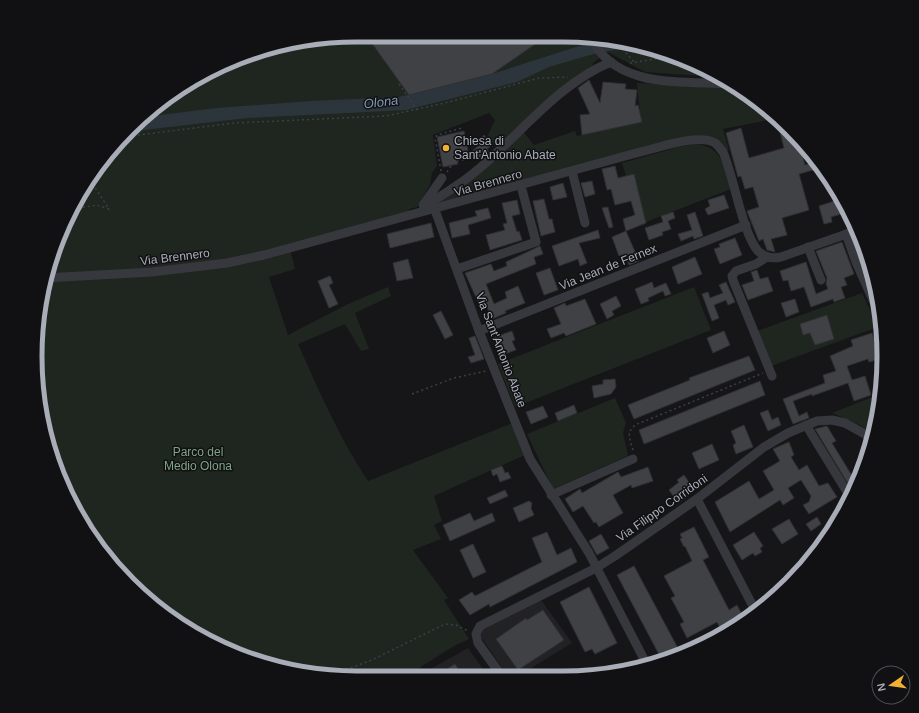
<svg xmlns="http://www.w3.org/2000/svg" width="919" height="713" font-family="Arial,sans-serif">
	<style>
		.built { fill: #222225 }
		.green { fill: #1e261f; fill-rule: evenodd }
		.water { fill: #2c353c }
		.building { fill: #404145; stroke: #303034 }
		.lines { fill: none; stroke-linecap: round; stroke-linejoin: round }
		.path { stroke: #3d3f44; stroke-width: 1.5; stroke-dasharray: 2 3; stroke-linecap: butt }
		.minor { stroke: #37383d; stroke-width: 9 }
		.poi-dot { fill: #f2b134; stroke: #111113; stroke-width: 1.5 }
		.labels { text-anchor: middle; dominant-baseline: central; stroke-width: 3; stroke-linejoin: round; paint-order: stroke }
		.poi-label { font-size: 12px; fill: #a8adb8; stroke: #111113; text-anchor: start }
		.street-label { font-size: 12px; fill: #a8adb8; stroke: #111113 }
		.park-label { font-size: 12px; fill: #7fa381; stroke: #111113 }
		.water-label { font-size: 13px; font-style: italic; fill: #7f9bb3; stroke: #111113 }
		.rim { fill: none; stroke: #a8adb8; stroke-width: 5 }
	</style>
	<rect width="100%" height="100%" fill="#161618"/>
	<g class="built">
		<polygon points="541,600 572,643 520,675 507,675 483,640 481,636 483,629"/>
		<polygon points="468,648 487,675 420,675"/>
	</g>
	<g class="green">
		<path d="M356,35L583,36L646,46L704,68L758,101L774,119L723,129L729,150L723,152L703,139L414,215L500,151L487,137L495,120L489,113L433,135L437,166L432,173L430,185L417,207L410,209L405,217L290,249L295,269L269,277L288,335L348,304L388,287L391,296L355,313L369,349L361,351L345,324L298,344C319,391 339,437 368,481L515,422L525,455L434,496L442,521L434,525L441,539L413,550L448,598L444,600L469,639L454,646L408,675H314L234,654L178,624L129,584L89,535L46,440L35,357L46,274L78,196L129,129L196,78L273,46ZM608,52L645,72L701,76L704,87L637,83L641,122L598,130L577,136L575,131L534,145L521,129C536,114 574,71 593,67V63Z"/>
		<path d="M697,144C723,147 724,168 731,189L646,222L634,174L626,176L622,163L682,146Z"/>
		<polygon points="694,287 711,330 515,407 498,364"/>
		<polygon points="862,293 878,327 771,366 757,331"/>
		<polygon points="880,394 878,419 873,434 858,424 832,413"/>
		<polygon points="615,398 626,423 623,433 628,456 553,489 527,434"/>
	</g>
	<polygon class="water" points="601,39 638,45 590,55 549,67 517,82 406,110 247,118 127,132 144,117 217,108 311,101 399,97 492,74"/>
	<g class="building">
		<polygon points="366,35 405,35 547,36 492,74 409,95"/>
		<polygon points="589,80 600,103 603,82 626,84 625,89 637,90 635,106 638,105 642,122 582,135 580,115 590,114 578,88"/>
		<polygon points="741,128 749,158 784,148 780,132 785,130 800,146 805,165 815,162 820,168 799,174 809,210 782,218 787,235 771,239 775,252 767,250 763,239 759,241 747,211 759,207 753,187 745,189 741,176 738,177 726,133"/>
		<polygon points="464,131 469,156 456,158 458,164 443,167 437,137"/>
		<polygon points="484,135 492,145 487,149 489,152 479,160 472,151 481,144 478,140"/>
		<polygon points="615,166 618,178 634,174 646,223 626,231 623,219 635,215 631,201 615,205 611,189 607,190 602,169"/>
		<polygon points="592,181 595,194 585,197 581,183"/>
		<polygon points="563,183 567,197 553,200 550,187"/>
		<polygon points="724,195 729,208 708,215 705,209 710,206 708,200"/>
		<polygon points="544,199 549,219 552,219 555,232 541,236 533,201"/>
		<polygon points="841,199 848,212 831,217 832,222 824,224 819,206"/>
		<polygon points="517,200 520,214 512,216 517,232 519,231 522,240 490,250 486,235 505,230 503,224 507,223 502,203"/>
		<polygon points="608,207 613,227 609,228 602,208"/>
		<polygon points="488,208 491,218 468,225 470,234 452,238 449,223 477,216 475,211"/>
		<polygon points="673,212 675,218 668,221 671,229 662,232 663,235 649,240 645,228 663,222 661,216"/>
		<polygon points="695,212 703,236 694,239 693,236 681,241 678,234 692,230 687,215"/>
		<polygon points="431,223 434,237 390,248 387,234"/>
		<polygon points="598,230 600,238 579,243 587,263 580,266 578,259 559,266 552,246"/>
		<polygon points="626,231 639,261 629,265 625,254 619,256 612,237"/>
		<polygon points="735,238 742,255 720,264 714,249 720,247 719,244"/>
		<polygon points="842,242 854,274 844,278 847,285 841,287 845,298 834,302 833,299 811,307 804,287 791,291 788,280 783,281 780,271 806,262 816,294 828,289 826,284 827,278 816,251"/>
		<polygon points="540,246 543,254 534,257 536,264 486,284 494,304 507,298 505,292 518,286 525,303 505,311 506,313 492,319 485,302 479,304 465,273 491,264 494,271 507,266 506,262"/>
		<polygon points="695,257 702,274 678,284 672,267"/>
		<polygon points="408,259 413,278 397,281 393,263"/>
		<polygon points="550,268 558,290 544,295 536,273"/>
		<polygon points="757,270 760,279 768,277 773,291 748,300 742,285 754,281 751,272"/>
		<polygon points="330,276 333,283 329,285 338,304 329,308 318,281"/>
		<polygon points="652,282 654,288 666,283 671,294 665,296 663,291 648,298 649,301 641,304 635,289"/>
		<polygon points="726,282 735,302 728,305 726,300 714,305 719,318 712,321 702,294 708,292 710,298 723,293 719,285"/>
		<polygon points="616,296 621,306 612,311 614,315 607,319 600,304"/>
		<polygon points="585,299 596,324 566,336 564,333 551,338 547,329 561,324 554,308 565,303 566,306"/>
		<polygon points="795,299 799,312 786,317 781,303"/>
		<polygon points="441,311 453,335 445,339 433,315"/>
		<polygon points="827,315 834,339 815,345 810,333 803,335 800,324"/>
		<polygon points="512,331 515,340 512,341 516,350 502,355 495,337"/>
		<polygon points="724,331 730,345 713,353 707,338"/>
		<polygon points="872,333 877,347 883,345 884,358 869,362 868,359 847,366 852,380 865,376 871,395 854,401 848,383 812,396 812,394 793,401 799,416 807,412 809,418 793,424 783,399 825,383 823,375 836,371 830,356 853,346 851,340"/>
		<polygon points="475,336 484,359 471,363 468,357 475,355 469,338"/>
		<polygon points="749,356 755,370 634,419 628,405 690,380 689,378"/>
		<polygon points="615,379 616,387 611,394 594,398 592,386 603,384 603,380"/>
		<polygon points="760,381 765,395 644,444 639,430"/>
		<polygon points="574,405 577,413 558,421 555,413"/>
		<polygon points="543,406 548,417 531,424 526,412"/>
		<polygon points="768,410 772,420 778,417 781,425 768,431 760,413"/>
		<polygon points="744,425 753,447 736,454 733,445 736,443 731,431"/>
		<polygon points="827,426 836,441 832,443 857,484 853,492 815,429"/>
		<polygon points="789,442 794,455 791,457 799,470 807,465 819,486 828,483 837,497 809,514 803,505 809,502 811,496 801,480 788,488 794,498 783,505 780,500 730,532 715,502 749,481 759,499 774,490 763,471 780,461 773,449"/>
		<polygon points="712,444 719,460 699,469 692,453"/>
		<polygon points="502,466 505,473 508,472 511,478 500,482 497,474 493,476 491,470"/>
		<polygon points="648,467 653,481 632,488 631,485 613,495 623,513 599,527 596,522 594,523 583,506 573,512 565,499 580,489 582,493 618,472 621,477"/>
		<polygon points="684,475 693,488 685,493 688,496 678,503 669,490 679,482 677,480"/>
		<polygon points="505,490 508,496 490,504 487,498"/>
		<polygon points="529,501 532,503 531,508 534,515 519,522 513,508"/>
		<polygon points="470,513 474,521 492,513 495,521 450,541 443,525"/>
		<polygon points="817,517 821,524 811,531 806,524"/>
		<polygon points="789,519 798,534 782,544 772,529"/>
		<polygon points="694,527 709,557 703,560 729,610 737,605 745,621 723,633 717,622 687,638 680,624 684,622 671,598 675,596 664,576 692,561 685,546 684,547 680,539 682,538 680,534"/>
		<polygon points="547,532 557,555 571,548 577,562 490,607 489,604 470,615 459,600 472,592 475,596 542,562 532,538"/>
		<polygon points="754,532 763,546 760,548 762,552 755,556 753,553 742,560 733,545"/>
		<polygon points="601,534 609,548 597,555 589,541"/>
		<polygon points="473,544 486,572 473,578 460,550"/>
		<polygon points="634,566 681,654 666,661 663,662 617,575"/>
		<polygon points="589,587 617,643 595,654 592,649 585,652 560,602"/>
		<polygon points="543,610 564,640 518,670 496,639 526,618 527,620"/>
		<polygon points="455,664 462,675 438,675"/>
	</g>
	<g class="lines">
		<g class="path">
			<polyline points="616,41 634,62"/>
			<polyline points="630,63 674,56"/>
			<polyline points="399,84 417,110"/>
			<polyline points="123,137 234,123 386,116 445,103 539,78 568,77"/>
			<polyline points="457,161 473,158 476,160"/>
			<polyline points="441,171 435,138 437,135 462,128"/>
			<polyline points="447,172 451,166"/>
			<polyline points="73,209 97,205 109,209 90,180"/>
			<polyline points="412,394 454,378 486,371"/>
			<polyline points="633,450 630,441 629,432 635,425 763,373"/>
			<polyline points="332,675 372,660 445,624 456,625 468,631"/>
		</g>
		<g class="minor">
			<path d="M591,37C614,89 683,81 730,84"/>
			<polyline points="572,171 585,223"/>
			<path d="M425,204C436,200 446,193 456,186C509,151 551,86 611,62"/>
			<polyline points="423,205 442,178"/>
			<polyline points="435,210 479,331 530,459 589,553 647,665"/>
			<polyline points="846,234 856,262 880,316"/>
			<polyline points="808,247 821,280"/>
			<polyline points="767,257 756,264 736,271 732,276 733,280 772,376"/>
			<polyline points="457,269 536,242 521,186"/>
			<path d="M45,278L152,272L227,263L264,255L640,152C658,148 699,133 715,143C718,145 721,150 723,152C734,177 742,232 758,251C764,257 772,259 781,257L858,230"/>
			<polyline points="479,331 746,225"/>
			<polyline points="806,425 847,492"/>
			<polyline points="551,495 633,459"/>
			<polyline points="697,499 756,612"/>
			<polyline points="501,675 478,643 476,634 480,626 596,568 615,556 697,499 764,447 788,433 817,421 832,420 845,423 872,438"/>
		</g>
	</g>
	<circle class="poi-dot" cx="446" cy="148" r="4"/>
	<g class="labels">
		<g class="poi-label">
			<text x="454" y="141">Chiesa di<tspan x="454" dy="14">Sant'Antonio Abate</tspan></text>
		</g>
		<g class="street-label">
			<text transform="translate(488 183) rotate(-16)">Via Brennero</text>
			<text transform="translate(175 257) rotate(-7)">Via Brennero</text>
			<text transform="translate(608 267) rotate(-22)">Via Jean de Fernex</text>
			<text transform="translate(501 350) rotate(69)">Via Sant'Antonio Abate</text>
			<text transform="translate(662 508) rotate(-35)">Via Filippo Corridoni</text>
		</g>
		<g class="park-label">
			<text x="198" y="452">Parco del<tspan x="198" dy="14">Medio Olona</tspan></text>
		</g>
		<g class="water-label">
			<text transform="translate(381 102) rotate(-7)">Olona</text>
		</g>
	</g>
	<path d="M0 0H919V713H0ZM356 42H563A314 314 0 0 1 877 356V357A314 314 0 0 1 563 671H356A314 314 0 0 1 42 357V356A314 314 0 0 1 356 42Z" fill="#111113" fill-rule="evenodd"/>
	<path class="rim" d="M356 42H563A314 314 0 0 1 877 356V357A314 314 0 0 1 563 671H356A314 314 0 0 1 42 357V356A314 314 0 0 1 356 42Z"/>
	<g transform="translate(891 685) rotate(257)"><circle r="19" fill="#111113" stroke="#4d4f55"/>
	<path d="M0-3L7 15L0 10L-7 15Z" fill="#f2b134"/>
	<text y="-6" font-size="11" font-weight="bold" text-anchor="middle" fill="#a8adb8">N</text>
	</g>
</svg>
